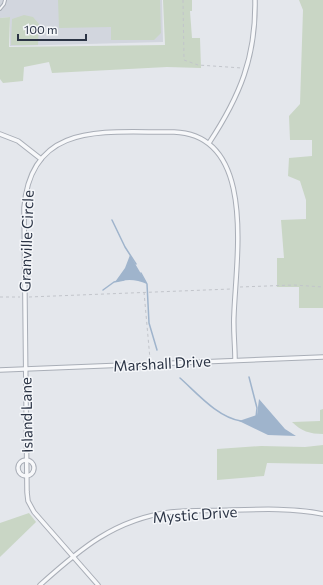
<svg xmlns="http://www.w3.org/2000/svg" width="323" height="585" font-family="Commissioner,sans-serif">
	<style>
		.built { fill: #d2d6de }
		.green { fill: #c9d6c5 }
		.water { fill: #9fb4cc }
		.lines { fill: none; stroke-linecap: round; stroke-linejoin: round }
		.stream { stroke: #9fb4cc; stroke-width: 1.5 }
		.lane-casing { stroke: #a9aeb7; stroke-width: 4 }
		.street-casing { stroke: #a9aeb7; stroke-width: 5.5 }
		.path { stroke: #c2c5cb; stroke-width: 1; stroke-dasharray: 3 3; stroke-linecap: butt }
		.lane { stroke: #f7f8fa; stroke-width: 2 }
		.street { stroke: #f7f8fa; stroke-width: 3.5 }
		.labels { text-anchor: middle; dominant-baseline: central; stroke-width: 3; stroke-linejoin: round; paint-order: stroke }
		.street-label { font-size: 15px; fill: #2b3445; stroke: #f4f6f9 }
	</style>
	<rect width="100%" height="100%" fill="#e4e7ec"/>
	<polygon class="built" points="0,0 162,0 163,42 10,46 10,17 0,18"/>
	<g class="green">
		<polygon points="58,0 160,0 161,33 154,40 111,40 111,27 59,28"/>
		<polygon points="163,0 192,0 192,11 190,11 192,38 200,38 201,68 167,67 52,73 49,62 24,67 23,81 3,83 0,79 0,18 10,17 9,47 165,45"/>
		<polygon points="299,0 323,0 323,308 299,308 299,287 277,287 277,258 284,258 281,220 306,219 306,200 300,181 288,176 289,158 312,156 312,140 290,140 289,116 300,104 303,10"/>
		<polygon points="24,15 33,17 39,24 38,45 11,45 12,19"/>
		<path d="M323,409V434C310,434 301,431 292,422L320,421V410Z"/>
		<polygon points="323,445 323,464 267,463 264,476 217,480 217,449 261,446 305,447"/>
		<polygon points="29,513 36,522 0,557 0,523"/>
	</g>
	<g class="water">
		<path d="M130,255L147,284C136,279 127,279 115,282L125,268Z"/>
		<polygon points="259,399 285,429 296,436 268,435 239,421 257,415"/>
	</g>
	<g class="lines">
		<g class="stream">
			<polyline points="112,220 125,247 136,264"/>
			<polyline points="141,273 147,284 149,323 157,350"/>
			<polyline points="103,290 114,282 124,280"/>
			<polyline points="249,377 257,408 256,417"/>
			<path d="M180,378C197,393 217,417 241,421"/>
		</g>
		<defs>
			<polyline id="lane" points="0,9 4,4 5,0"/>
			<g id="street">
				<polyline points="0,134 18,141 41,159"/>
				<path d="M209,143C240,96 256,57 255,0"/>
				<polyline points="0,370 323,357"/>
				<circle cx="26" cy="468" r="8"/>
				<path d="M40,585C80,549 115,519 171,512C191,510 212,511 232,510C263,509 293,508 323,514"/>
				<path d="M98,585L34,512L28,501L27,492L24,208C31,119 108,133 174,132C257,135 236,258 234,314C233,329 235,344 235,360"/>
			</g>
		</defs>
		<use href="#lane" class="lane-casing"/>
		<use href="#street" class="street-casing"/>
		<g class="path">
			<polyline points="183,0 184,60 198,65 242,68"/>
			<polyline points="240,287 294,285 323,287"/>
			<polyline points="144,292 150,359"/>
			<polyline points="0,297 20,297"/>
			<polyline points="29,297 231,289"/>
		</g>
		<use href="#lane" class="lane"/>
		<use href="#street" class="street"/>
	</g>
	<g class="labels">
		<g class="street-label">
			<text transform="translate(26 241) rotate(-88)">Granville Circle</text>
			<text transform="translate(162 363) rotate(-3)">Marshall Drive</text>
			<text transform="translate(26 415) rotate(-91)">Island Lane</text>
			<text transform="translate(195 514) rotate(-4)">Mystic Drive</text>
		</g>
	</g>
	<path d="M18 34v6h68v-6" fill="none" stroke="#2b3445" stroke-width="2"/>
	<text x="24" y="34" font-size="12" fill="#2b3445" stroke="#f4f6f9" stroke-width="3" paint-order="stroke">100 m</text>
</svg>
